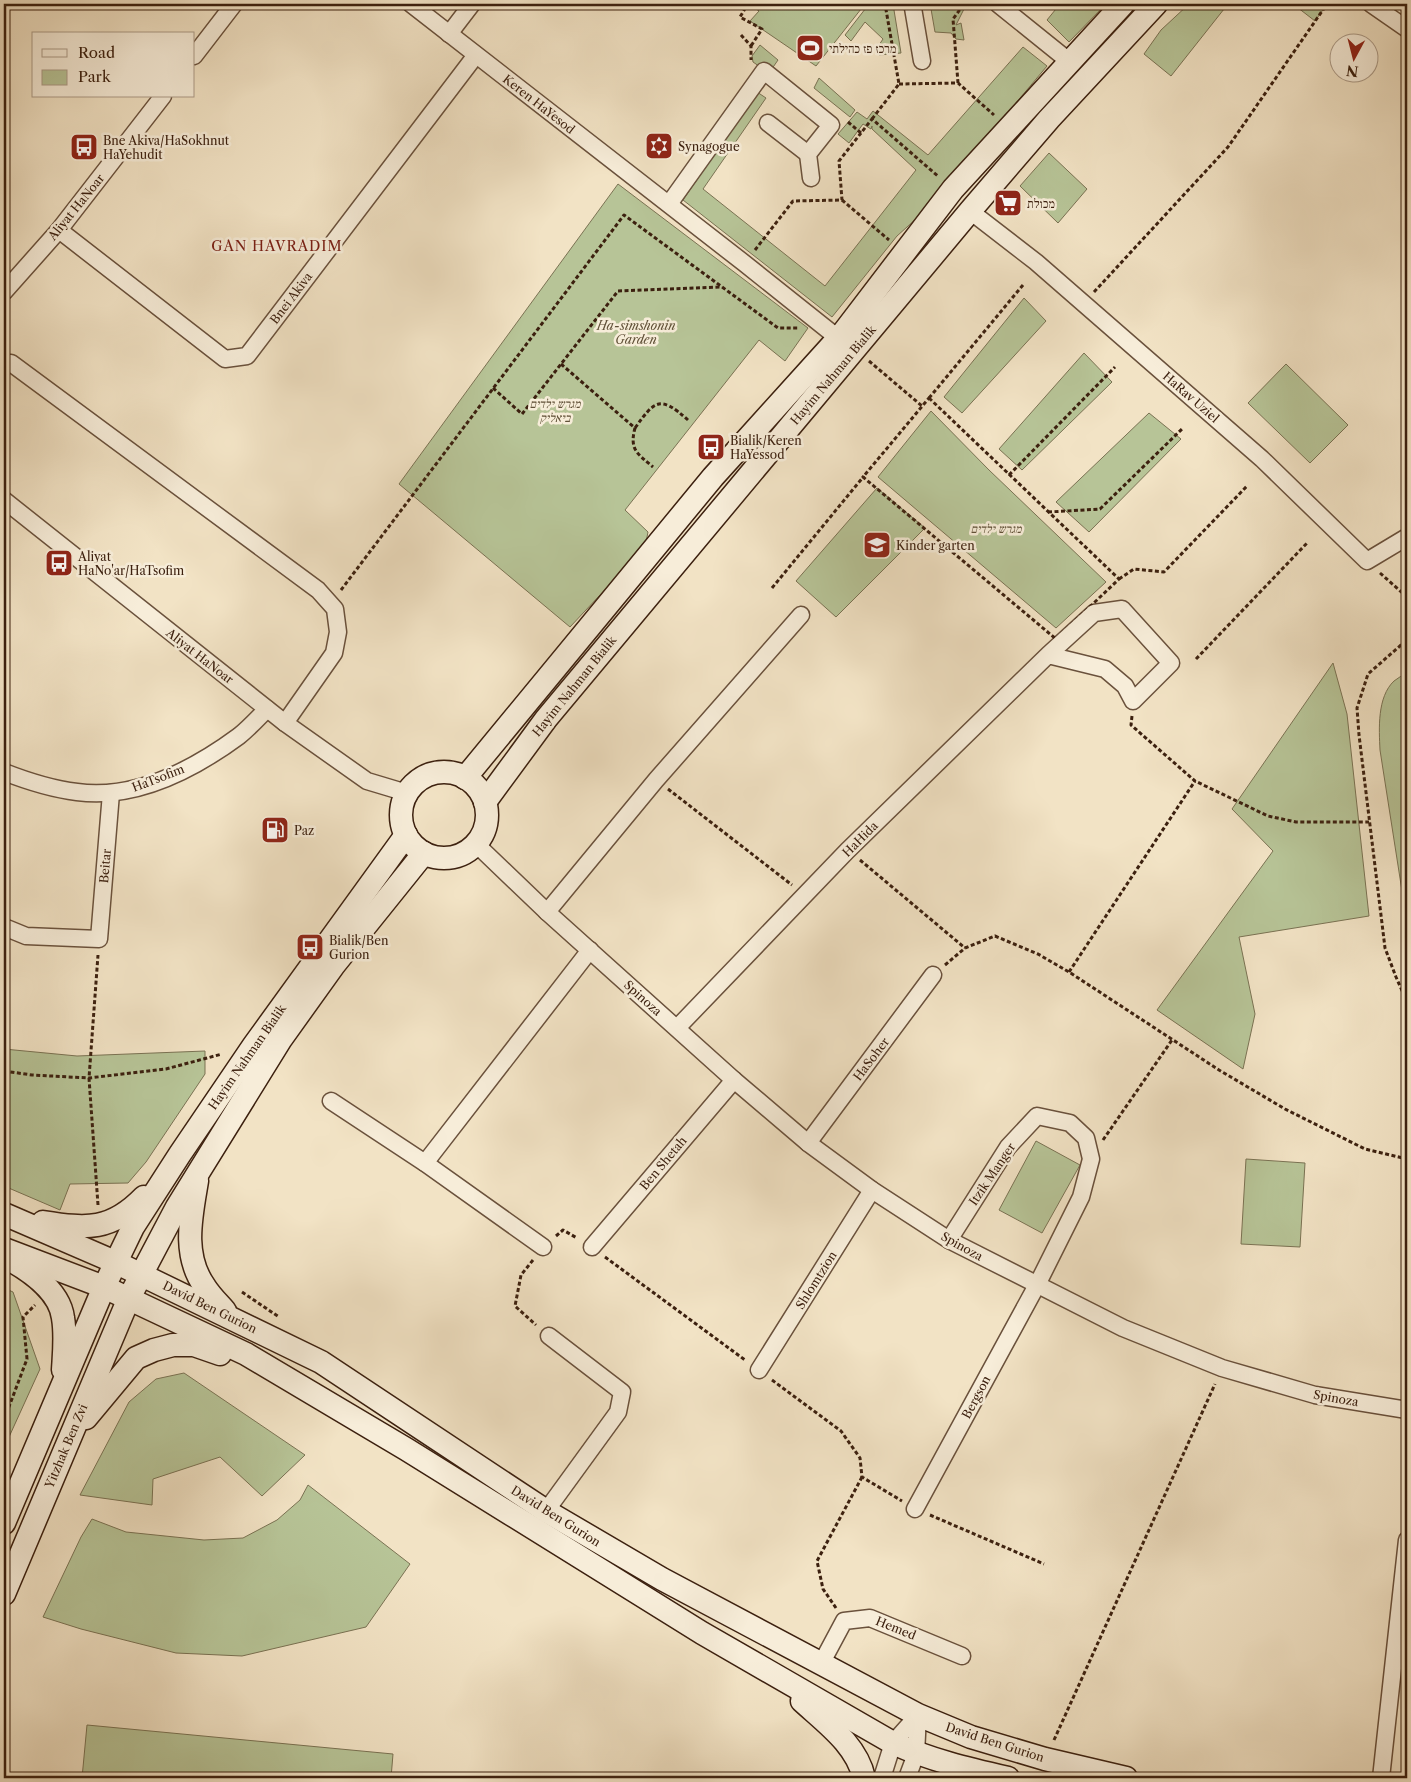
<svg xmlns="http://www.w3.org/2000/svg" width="1411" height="1782" font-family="'Libre Caslon Text','Frank Ruhl Libre',serif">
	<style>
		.green { fill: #b7c497; stroke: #7a7253 }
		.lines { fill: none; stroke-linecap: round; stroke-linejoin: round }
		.street-casing { stroke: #6a513c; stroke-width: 19 }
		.secondary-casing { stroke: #3c200f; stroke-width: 25 }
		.path { stroke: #3c200f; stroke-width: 3; stroke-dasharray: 4 2.5; stroke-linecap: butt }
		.street { stroke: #f7edd9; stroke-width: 16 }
		.secondary { stroke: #f7edd9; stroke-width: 22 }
		.labels { text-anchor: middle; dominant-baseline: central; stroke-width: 5; stroke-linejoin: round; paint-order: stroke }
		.poi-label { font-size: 12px; fill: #3c200f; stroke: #f7edd9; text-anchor: start }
		.street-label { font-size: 12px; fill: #3c200f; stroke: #f7edd9 }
		.park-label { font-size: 12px; font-style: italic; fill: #615138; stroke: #f7edd9 }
		.neighbourhood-label { font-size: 14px; letter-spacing: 1px; fill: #7a1f14; stroke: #f7edd9 }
	</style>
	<rect width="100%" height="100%" fill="#f2e3c5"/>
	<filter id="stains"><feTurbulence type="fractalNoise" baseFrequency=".004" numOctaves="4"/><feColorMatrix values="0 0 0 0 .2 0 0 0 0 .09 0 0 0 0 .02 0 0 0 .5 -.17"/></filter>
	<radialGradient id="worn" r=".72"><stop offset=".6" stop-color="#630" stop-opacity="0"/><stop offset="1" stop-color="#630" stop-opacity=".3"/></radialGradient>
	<g class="green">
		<polygon points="749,4 865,4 816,66 750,21 759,11"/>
		<polygon points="869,4 893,4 901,53 879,55 879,45 883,39 865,22 851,41 845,35"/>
		<polygon points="935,4 966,5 956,25 961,23 964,40 956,39 951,33 935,32 931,9"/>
		<polygon points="1060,4 1106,4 1069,42 1047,20"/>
		<polygon points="1189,4 1228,4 1171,76 1144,54 1161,30"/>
		<polygon points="1293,4 1327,4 1315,21"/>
		<polygon points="760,45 778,60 769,73 753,62 752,56"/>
		<polygon points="1023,47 1047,66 927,209 897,236 832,317 683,200 757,92 766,98 703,189 825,286 916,170 872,129 872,126 871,129 863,124 849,143 838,134 857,112 867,119 873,111 928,155"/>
		<polygon points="819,78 855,110 850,117 814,88"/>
		<polygon points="1049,153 1087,189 1058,223 1020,186"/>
		<polygon points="618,184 808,328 785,361 759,340 625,510 648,532 645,547 570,627 399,484"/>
		<polygon points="1024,298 1046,321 962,413 944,397"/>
		<polygon points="1084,353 1112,382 1022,470 999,449"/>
		<polygon points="1286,364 1348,425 1310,463 1248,403"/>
		<polygon points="931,411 989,470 1106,582 1056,628 878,477"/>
		<polygon points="1149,413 1181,439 1089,532 1056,502"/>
		<polygon points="877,488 925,528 836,617 796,581"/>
		<polygon points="1333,663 1347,714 1369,916 1239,937 1255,1014 1243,1069 1157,1010 1273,851 1232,809"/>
		<path d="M1407,672V923L1380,750C1379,729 1377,697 1394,681C1398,678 1403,675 1407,672Z"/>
		<polygon points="4,1049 77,1056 205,1051 205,1074 146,1162 128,1183 70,1184 60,1210 4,1186"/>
		<polygon points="1036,1141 1080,1165 1042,1233 999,1210"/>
		<polygon points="1246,1159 1305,1163 1300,1247 1241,1244"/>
		<polygon points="4,1288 13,1292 40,1369 4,1448"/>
		<polygon points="184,1373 305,1455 262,1496 220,1457 153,1479 152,1505 80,1495 129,1402 156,1379"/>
		<polygon points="308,1485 410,1564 366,1627 242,1656 176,1653 81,1629 43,1617 81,1537 92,1519 126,1532 204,1540 243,1538 277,1520 300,1500"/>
		<polygon points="87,1725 393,1754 391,1778 82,1778"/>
	</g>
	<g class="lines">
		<defs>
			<g id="street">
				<polyline points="411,4 744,263 838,338"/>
				<polyline points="915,4 913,8 922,61"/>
				<polyline points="998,4 1070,62"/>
				<polyline points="1371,4 1407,29"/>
				<polyline points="449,34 472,4"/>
				<polyline points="194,56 234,4"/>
				<polyline points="768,123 808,154"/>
				<polyline points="669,204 764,71 831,125 808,154 811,178"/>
				<polyline points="970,211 1036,262 1262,459 1367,561 1407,537"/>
				<polyline points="59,230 225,359 247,356 476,55"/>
				<polyline points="4,292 59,230 163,96"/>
				<polyline points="11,363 318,590 335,609 338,632 334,653 285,723"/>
				<polyline points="4,500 285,723 367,781 407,793"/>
				<path d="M4,772C27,781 52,789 77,792C136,800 193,770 239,736C249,728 258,718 267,709"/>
				<polyline points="476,844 547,912 734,1080 808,1143 872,1190 949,1240 1123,1328 1222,1368 1315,1395 1407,1410"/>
				<polyline points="547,912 656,780 801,615"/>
				<polyline points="4,927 26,936 99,939 111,793"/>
				<polyline points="677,1028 847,851 1048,655 1094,613 1122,609 1171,663 1133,701 1125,686 1105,669 1048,655"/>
				<polyline points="331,1101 425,1163 543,1247"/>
				<polyline points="808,1143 933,975"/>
				<polyline points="425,1163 590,950"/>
				<polyline points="592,1247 734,1080"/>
				<polyline points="759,1370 872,1190"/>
				<polyline points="915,1509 1037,1285 1081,1197 1091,1159 1086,1138 1070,1123 1037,1116 1008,1147 949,1240"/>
				<polyline points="546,1511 618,1412 622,1392 549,1336"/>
				<polyline points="821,1664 844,1621 870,1618 962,1656"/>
				<polyline points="882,1778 893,1743 918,1715"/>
				<polyline points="907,1778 916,1754 918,1715"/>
				<polyline points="1381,1778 1407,1540"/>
			</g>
			<g id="secondary">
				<circle cx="444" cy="815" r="43"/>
				<polyline points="465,778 713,477 843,333 953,189 1123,4"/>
				<polyline points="485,802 546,719 970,211 1049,119 1156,4"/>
				<path d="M197,1181C191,1217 182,1255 205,1287C210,1295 218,1303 225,1311"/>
				<polyline points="4,1214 115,1262 321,1362 546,1511 662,1579 918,1715 971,1737 1045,1759 1126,1778"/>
				<path d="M43,1222C87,1229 111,1231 144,1197"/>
				<path d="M4,1249L104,1287L246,1354L406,1449L702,1633L893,1743C930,1760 969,1769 1008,1778"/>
				<path d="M12,1261C33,1273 60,1293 63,1318C66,1335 64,1353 63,1370"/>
				<polyline points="86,1418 136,1358 154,1350 173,1345 194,1345 220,1354"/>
				<polyline points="4,1523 104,1287 133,1227 180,1154 254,1045 406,835"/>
				<polyline points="4,1594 129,1298 177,1207 281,1039 334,965 424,853"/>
				<path d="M802,1701C826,1723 857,1745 864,1778"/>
			</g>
		</defs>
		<use href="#street" class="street-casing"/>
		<use href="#secondary" class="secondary-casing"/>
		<g class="path">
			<polyline points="741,4 746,7 740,17 762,29 751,46"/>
			<polyline points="741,35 751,46 751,60"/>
			<polyline points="958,83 953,19 964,4"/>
			<polyline points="899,84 958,83 994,115"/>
			<polyline points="872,119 899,84 885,4"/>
			<polyline points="848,122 861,133 872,119 939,177"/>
			<polyline points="842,200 889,240"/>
			<polyline points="755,250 793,201 842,200 839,161 861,133"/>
			<polyline points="1094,292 1228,147 1327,4"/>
			<polyline points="869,361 922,406"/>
			<path d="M561,364L635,428C629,450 638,454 653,467"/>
			<polyline points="493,388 522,414 618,291 722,287"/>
			<polygon points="929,398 1119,579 1056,639 863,477"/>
			<polyline points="929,398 1023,285"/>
			<path d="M635,428C655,400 660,395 688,420"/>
			<polyline points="1009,475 1115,367"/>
			<polyline points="1048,512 1100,509 1183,428"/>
			<polyline points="1380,573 1407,597"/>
			<polyline points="1119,579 1134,569 1164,572 1247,486"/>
			<polyline points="772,588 864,476"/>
			<polyline points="341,590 624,215 778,328 798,328"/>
			<polyline points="1407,642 1401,645 1368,674 1357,708 1359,735 1385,948 1396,977 1407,1002"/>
			<polyline points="1196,659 1308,542"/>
			<polyline points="1132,716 1131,725 1195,781 1268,816 1296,822 1369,822"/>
			<polyline points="668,789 792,885"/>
			<polyline points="860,860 965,948"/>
			<polyline points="945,965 965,948 995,936 1038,954 1069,972 1219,1070 1285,1109 1365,1149 1407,1159"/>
			<polyline points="1069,972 1195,781"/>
			<polyline points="4,1071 32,1075 89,1078 166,1069 222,1054"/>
			<polyline points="1103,1140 1172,1040"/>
			<polyline points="98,1205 89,1078 98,955"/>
			<polyline points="556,1236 563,1230 577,1238"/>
			<polyline points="605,1257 745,1360"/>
			<polyline points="533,1260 521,1275 515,1306 536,1325"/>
			<polyline points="242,1292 279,1317"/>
			<polyline points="772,1380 841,1431 860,1458 862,1477 902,1501"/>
			<polyline points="4,1420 27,1359 23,1317 35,1305"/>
			<polyline points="930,1515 1044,1564"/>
			<polyline points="836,1608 823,1589 817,1561 862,1477"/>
			<polyline points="1054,1740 1215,1384"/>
		</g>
		<use href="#street" class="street"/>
		<use href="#secondary" class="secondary"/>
	</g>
	<defs>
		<symbol id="stadium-square" viewBox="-11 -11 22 22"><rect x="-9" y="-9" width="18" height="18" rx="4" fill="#8f2418" stroke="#f7edd9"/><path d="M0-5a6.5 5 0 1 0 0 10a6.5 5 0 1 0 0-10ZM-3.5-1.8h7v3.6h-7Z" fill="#fff"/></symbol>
		<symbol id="synagogue-square" viewBox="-11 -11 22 22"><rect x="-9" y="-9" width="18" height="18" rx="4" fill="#8f2418" stroke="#f7edd9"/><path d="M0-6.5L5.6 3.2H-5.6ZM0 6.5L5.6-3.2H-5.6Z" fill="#fff"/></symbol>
		<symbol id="bus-square" viewBox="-11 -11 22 22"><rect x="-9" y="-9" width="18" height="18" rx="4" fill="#8f2418" stroke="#f7edd9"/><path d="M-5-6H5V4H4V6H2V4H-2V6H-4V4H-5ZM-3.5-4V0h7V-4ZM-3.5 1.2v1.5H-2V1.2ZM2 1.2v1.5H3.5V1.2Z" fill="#fff"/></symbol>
		<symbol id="supermarket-square" viewBox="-11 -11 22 22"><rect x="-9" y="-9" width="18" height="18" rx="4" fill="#8f2418" stroke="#f7edd9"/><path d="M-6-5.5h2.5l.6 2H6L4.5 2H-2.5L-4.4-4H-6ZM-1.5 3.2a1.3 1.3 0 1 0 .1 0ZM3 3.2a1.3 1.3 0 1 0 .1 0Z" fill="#fff"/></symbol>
		<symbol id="school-square" viewBox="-11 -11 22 22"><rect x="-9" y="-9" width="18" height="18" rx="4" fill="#8f2418" stroke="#f7edd9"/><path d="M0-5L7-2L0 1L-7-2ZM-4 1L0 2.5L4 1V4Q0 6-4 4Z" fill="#fff"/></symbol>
		<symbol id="fuel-square" viewBox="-11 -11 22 22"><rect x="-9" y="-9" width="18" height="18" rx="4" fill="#8f2418" stroke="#f7edd9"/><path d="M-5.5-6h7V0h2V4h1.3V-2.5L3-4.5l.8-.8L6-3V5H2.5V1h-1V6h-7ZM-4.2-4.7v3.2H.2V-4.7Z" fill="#fff"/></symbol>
	</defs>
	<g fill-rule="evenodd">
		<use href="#stadium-square" x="794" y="32" width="32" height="32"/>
		<use href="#synagogue-square" x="643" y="130" width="32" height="32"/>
		<use href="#bus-square" x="68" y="131" width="32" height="32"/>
		<use href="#supermarket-square" x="992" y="187" width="32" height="32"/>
		<use href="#bus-square" x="695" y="431" width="32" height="32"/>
		<use href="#school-square" x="861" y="529" width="32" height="32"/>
		<use href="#bus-square" x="43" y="547" width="32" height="32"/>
		<use href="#fuel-square" x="259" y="814" width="32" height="32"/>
		<use href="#bus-square" x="294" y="931" width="32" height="32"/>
	</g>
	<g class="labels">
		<g class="poi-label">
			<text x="829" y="48">מרכז פז כהילתי</text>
			<text x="103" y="140">Bne Akiva/HaSokhnut<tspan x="103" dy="14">HaYehudit</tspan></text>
			<text x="678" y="146">Synagogue</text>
			<text x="1027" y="203">מכולת</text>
			<text x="730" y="440">Bialik/Keren<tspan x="730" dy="14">HaYessod</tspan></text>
			<text x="896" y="545">Kinder garten</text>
			<text x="78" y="556">Aliyat<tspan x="78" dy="14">HaNo'ar/HaTsofim</tspan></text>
			<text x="294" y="830">Paz</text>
			<text x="329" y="940">Bialik/Ben<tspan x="329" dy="14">Gurion</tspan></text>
		</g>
		<g class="street-label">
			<text transform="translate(539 104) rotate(38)">Keren HaYesod</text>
			<text transform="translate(76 207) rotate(-51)">Aliyat HaNoar</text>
			<text transform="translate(291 298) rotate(-53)">Bnei Akiva</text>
			<text transform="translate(833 375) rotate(-50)">Hayim Nahman Bialik</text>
			<text transform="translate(1191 397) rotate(41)">HaRav Uziel</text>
			<text transform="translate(200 656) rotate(38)">Aliyat HaNoar</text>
			<text transform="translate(574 686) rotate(-51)">Hayim Nahman Bialik</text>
			<text transform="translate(158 778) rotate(-21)">HaTsofim</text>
			<text transform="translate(860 839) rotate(-45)">HaHida</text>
			<text transform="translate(105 866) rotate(-85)">Beitar</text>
			<text transform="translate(643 998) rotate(42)">Spinoza</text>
			<text transform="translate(247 1057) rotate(-55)">Hayim Nahman Bialik</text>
			<text transform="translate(871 1059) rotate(-53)">HaSoher</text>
			<text transform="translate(663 1163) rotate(-50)">Ben Shetah</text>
			<text transform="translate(992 1174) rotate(-56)">Itzik Manger</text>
			<text transform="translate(962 1246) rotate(29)">Spinoza</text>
			<text transform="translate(816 1280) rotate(-58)">Shlomtzion</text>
			<text transform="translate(210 1307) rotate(26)">David Ben Gurion</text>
			<text transform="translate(976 1397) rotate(-62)">Bergson</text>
			<text transform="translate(1336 1398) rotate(10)">Spinoza</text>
			<text transform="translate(66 1446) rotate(-67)">Yitzhak Ben Zvi</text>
			<text transform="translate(556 1516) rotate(32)">David Ben Gurion</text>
			<text transform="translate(896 1628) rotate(22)">Hemed</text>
			<text transform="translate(995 1742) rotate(18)">David Ben Gurion</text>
		</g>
		<g class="park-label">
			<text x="636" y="325">Ha-simshonin<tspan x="636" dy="14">Garden</tspan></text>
			<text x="555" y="403">מגרש ילדים<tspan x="555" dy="14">ביאליק</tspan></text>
			<text x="996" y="528">מגרש ילדים</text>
		</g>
		<g class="neighbourhood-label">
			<text x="277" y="246">GAN HAVRADIM</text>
		</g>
	</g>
	<rect width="1411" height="1782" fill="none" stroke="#f2e3c5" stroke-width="20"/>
	<rect x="5" y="5" width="1401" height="1772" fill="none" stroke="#3c200f" stroke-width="2.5"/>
	<rect x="10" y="10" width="1391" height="1762" fill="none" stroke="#3c200f"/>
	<rect x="32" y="32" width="162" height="65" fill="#f7edd9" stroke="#ac9b88"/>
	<rect x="42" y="49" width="25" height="8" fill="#f7edd9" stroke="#ac9b88"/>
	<text x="78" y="58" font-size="15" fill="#3c200f">Road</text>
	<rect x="42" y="70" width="25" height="15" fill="#b7c497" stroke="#ac9b88"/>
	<text x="78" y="82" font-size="15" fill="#3c200f">Park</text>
	<g transform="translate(1354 58) rotate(187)"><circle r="24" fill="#f7edd9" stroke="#ac9b88"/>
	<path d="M0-4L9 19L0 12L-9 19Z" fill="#8f2418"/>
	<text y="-8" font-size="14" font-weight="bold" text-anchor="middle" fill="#3c200f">N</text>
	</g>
	<rect width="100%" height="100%" filter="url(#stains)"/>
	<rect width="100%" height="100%" fill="url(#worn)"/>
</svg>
